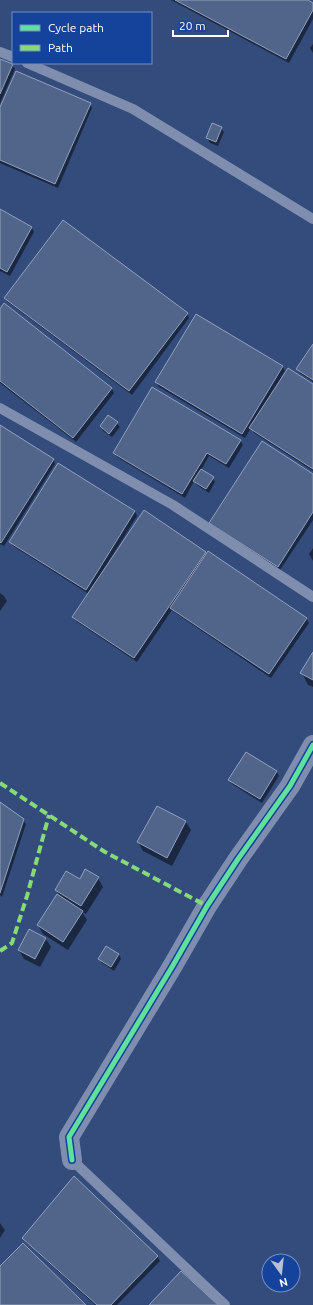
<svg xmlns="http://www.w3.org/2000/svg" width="313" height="1305" font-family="Ubuntu,sans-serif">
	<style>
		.shadow { fill: #0007 }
		.building { fill: #51658b; stroke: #93a0bb }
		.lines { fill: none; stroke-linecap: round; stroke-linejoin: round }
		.service { stroke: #7f8eae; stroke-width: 10 }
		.minor { stroke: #7f8eae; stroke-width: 20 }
		.quiet { stroke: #86db77; stroke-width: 4; stroke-dasharray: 8 4; stroke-linecap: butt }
		.cycleway-casing { stroke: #15429b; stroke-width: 8 }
		.cycleway { stroke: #60e19b; stroke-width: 5 }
	</style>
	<rect width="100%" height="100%" fill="#344c7c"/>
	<g class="shadow">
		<polygon points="171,0 306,0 313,4 313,19 289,63"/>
		<polygon points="313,44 313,53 310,48"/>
		<polygon points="0,60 12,65 15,69 0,104"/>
		<polygon points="90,104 92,108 58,188 0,163 0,109"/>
		<polygon points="221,128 224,132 218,146 210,143 207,138"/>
		<polygon points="0,210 32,228 34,232 10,276 0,271"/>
		<polygon points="5,298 187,314 189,318 132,395 8,302"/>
		<polygon points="4,305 112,389 114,393 76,442 0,383 0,310"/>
		<polygon points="313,345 313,382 300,373 297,369"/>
		<polygon points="283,367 285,371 281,377 283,378 313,385 313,471 253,432 251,428 245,438 159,387 156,382"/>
		<polygon points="108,416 117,423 120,427 112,437 103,431 101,426"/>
		<polygon points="0,426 53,459 55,464 4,546 0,544"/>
		<polygon points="240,440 243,445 229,468 209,456 201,470 213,478 215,482 209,493 197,485 194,481 185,498 117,457 114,453"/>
		<polygon points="313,475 313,520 280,570 213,527"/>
		<polygon points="135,511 137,516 109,561 110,562 205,552 207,555 306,618 309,623 271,678 174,612 172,610 137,662 76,621 73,617 89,594 13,546 10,542"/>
		<polygon points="313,548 313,561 309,554"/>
		<polygon points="0,593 4,596 7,601 0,611"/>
		<polygon points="313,654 313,687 308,685 302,673"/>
		<polygon points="246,753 277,772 279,776 262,803 232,784 230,780"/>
		<polygon points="0,803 23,820 26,824 2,897 0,895"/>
		<polygon points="186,822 191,830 172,866 143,851 138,842"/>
		<polygon points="86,870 98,878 103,887 86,914 82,912 87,920 68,950 43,934 38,925 61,898 56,890 80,881"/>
		<polygon points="46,939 51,947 40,967 24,959 19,950"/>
		<polygon points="106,947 119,954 121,959 114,971 102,963 99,959"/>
		<polygon points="0,1223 5,1230 0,1238"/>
		<polygon points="24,1238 157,1256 160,1261 117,1305 95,1305 26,1242"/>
	</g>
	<g class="building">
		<polygon points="175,0 308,0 313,3 313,10 286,59"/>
		<polygon points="0,59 13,64 0,94"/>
		<polygon points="16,71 91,103 55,184 0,160 0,107"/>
		<polygon points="212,123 222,127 216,142 206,138"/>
		<polygon points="0,209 32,227 7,272 0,268"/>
		<polygon points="63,220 188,313 129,391 4,298"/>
		<polygon points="4,303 112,388 73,438 0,381 0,309"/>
		<polygon points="196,314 283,366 242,434 155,382"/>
		<polygon points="313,344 313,380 296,369"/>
		<polygon points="288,368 313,384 313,469 249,428"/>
		<polygon points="152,387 241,440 226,464 207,453 182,494 113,453"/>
		<polygon points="108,415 118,422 109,434 100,426"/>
		<polygon points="0,425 54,459 1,543 0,542"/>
		<polygon points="262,441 313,474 313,512 278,567 209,523"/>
		<polygon points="58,463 135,511 86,590 9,542"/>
		<polygon points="201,469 214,477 206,489 193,481"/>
		<polygon points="144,510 206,552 134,658 72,617"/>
		<polygon points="208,551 307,618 269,674 170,608"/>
		<polygon points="313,652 313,680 300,673"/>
		<polygon points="246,752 277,771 260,799 228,780"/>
		<polygon points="0,802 24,819 0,893"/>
		<polygon points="157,806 186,821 167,858 137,842"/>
		<polygon points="85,869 99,877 81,906 55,890 66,871 80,879"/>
		<polygon points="57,894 83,911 63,942 37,925"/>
		<polygon points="29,929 46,938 35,959 18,950"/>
		<polygon points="106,946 119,954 111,967 98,959"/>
		<polygon points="74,1176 158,1256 111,1305 97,1305 22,1238"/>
		<polygon points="23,1243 86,1305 0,1305 0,1266"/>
		<polygon points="181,1271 218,1305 149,1305"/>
	</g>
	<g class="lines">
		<g class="service">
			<polyline points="0,52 13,57"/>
			<polyline points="27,63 133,109 313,219"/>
			<polyline points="0,408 173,505 313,597"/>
			<polyline points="72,1160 225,1305"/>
		</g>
		<polyline class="minor" points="72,1160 69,1137 172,967 207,906 238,859 290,786 313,745"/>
		<g class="quiet">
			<polyline points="0,783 105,852 207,906"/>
			<polyline points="0,951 12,943 27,896 49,815"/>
		</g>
		<defs>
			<polyline id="cycleway" points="72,1160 69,1137 172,967 207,906 238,859 290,786 313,745"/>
		</defs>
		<use href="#cycleway" class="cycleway-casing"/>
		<use href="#cycleway" class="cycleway"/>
	</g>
	<rect x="12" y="12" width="140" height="52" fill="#15429b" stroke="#738ec3"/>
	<rect x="20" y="25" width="20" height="6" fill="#60e19b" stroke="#738ec3"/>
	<text x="48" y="32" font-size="12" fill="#ffffff">Cycle path</text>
	<rect x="20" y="45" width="20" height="6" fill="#86db77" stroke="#738ec3"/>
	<text x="48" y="52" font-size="12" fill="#ffffff">Path</text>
	<g transform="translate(281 1273) rotate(165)"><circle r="19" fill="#15429b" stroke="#738ec3"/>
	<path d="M0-3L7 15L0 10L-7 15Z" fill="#b8c0d1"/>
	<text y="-6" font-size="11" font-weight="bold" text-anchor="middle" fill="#ffffff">N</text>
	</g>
	<path d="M173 30v6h55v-6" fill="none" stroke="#ffffff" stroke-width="2"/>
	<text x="179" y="30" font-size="12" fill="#ffffff" stroke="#15429b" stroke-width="3" paint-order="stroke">20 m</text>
</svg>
